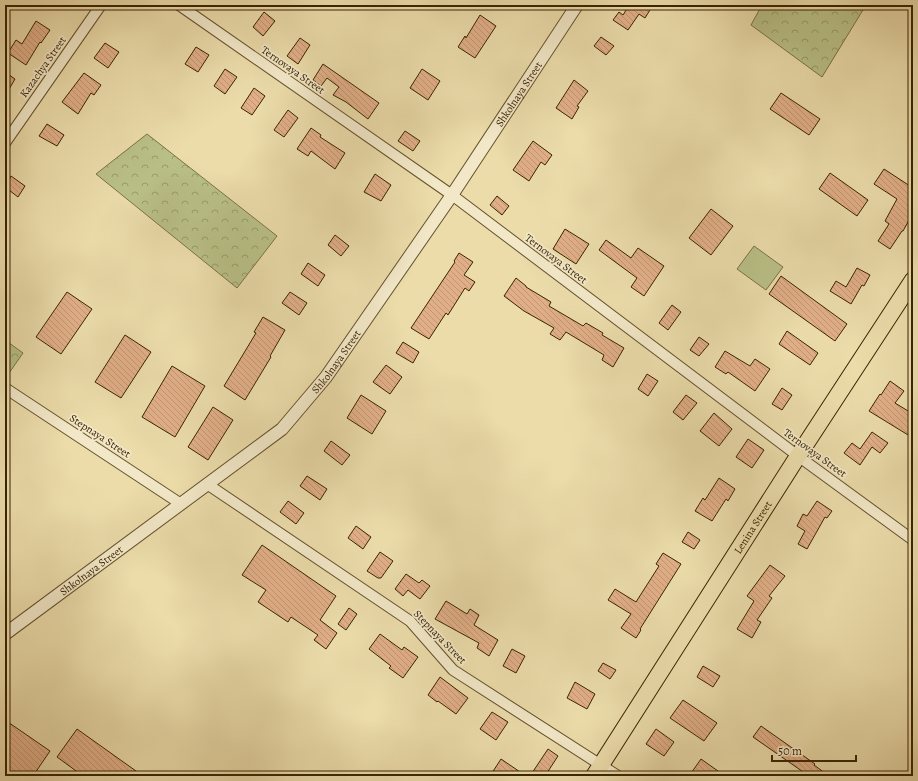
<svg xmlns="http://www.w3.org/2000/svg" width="918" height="781" font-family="Alegreya,serif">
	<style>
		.forest { fill: url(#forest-crowns); stroke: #7a7244 }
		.park { fill: #b9c087; stroke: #7a7244 }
		.building { fill: url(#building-back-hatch); stroke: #3a2302 }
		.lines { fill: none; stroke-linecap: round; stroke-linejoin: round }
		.minor-casing { stroke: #66512c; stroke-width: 12 }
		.tertiary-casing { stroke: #66512c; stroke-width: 14 }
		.primary-casing { stroke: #3a2302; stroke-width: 18 }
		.minor { stroke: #f2e8c8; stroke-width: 10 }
		.tertiary { stroke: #f2e8c8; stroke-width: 12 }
		.primary { stroke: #ebdcaa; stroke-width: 16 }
		.labels { text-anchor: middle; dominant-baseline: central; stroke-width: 3.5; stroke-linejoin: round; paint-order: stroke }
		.street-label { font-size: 11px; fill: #3a2302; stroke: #f2e8c8 }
	</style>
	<defs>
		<pattern id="forest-crowns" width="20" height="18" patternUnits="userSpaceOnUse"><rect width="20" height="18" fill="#b9c087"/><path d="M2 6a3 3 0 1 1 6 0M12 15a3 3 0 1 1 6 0" fill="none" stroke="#979c6c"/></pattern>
		<pattern id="building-back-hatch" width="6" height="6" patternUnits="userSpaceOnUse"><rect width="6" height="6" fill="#e1af87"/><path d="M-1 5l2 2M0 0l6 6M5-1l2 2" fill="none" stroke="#c29673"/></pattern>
	</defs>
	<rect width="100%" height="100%" fill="#ebdcaa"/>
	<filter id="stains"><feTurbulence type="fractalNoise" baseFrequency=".005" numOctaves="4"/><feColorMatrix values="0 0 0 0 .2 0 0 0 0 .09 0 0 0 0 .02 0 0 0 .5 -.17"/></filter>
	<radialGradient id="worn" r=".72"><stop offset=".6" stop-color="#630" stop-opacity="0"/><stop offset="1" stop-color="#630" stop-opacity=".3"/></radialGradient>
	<g class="forest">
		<polygon points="762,5 866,5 822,77 751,25"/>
		<polygon points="147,134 277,236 237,288 96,174"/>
		<polygon points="5,340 23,353 7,376 5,375"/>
	</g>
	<polygon class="park" points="754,246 783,267 766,290 737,269"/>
	<g class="building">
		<polygon points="626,5 653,5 645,18 639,14 628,30 613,20 619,12 623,15 628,7"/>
		<polygon points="264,12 275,21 263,36 253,27"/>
		<polygon points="480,15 496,26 475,58 458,47 465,36 466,38"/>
		<polygon points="36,21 50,30 41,43 40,42 26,65 8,53 16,40 22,44"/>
		<polygon points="601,37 614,46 606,55 594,46"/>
		<polygon points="300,38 310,45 298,64 287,56"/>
		<polygon points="105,43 119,52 108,68 94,58"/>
		<polygon points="196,47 209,55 198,72 185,64"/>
		<polygon points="323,64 379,103 368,119 346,102 333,95 339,87 327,78 321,86 313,80"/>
		<polygon points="225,69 237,77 225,94 214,86"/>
		<polygon points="422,69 440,81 428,100 410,88"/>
		<polygon points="5,72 15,79 5,96"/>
		<polygon points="84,73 101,85 94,95 91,93 78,114 62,102"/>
		<polygon points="574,80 588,91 577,106 579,107 572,119 556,108"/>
		<polygon points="254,88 265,96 252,115 241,108"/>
		<polygon points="781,93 820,119 809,135 770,109"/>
		<polygon points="288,110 298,118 284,137 274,130"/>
		<polygon points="47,124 64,135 57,146 39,136"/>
		<polygon points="311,128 321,135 320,137 345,153 335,169 311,151 308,156 297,149"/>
		<polygon points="405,131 420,141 413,151 398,141"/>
		<polygon points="533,141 552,155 545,165 541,162 529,181 513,170"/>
		<polygon points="884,169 913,188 913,213 903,231 902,231 890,249 878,241 889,224 885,221 897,199 874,184"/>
		<polygon points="830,173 868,200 857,216 819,189"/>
		<polygon points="375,174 391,185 381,201 364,192"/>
		<polygon points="11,176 25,186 18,197 5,187"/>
		<polygon points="497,196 509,206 502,215 490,205"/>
		<polygon points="711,209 733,226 711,255 689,238"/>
		<polygon points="565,229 589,244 576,264 553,249"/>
		<polygon points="335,235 349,246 341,256 328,245"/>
		<polygon points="606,240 631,258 638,248 664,266 644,296 631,287 637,278 599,250"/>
		<polygon points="459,253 473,262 464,275 475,282 469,291 465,288 448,315 446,313 429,339 411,328 455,262 454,261"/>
		<polygon points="308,263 325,275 318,286 301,274"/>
		<polygon points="857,268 870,275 864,286 862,285 851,304 830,291 836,281 846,287"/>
		<polygon points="781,276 847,324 835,341 769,294"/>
		<polygon points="516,278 526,286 526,287 551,302 549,306 583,326 586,323 603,333 602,335 624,348 613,367 602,360 604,355 566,332 560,340 550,334 554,328 524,311 504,296"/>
		<polygon points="67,292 92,309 61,354 36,337"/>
		<polygon points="290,292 307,303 299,315 282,303"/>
		<polygon points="672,305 681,312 668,330 659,323"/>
		<polygon points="263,317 285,330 270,356 271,357 245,400 224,386 256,333 254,332"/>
		<polygon points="787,331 818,353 810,365 779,344"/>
		<polygon points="125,335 151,352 121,398 95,382"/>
		<polygon points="699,337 709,344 699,356 690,350"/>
		<polygon points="403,342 419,352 413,363 396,353"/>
		<polygon points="725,351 750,366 755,359 770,369 755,391 728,372 726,374 715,367"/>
		<polygon points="386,365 402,377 390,394 373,382"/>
		<polygon points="172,366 205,386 175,437 142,417"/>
		<polygon points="647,374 658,381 648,396 638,389"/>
		<polygon points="890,381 904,391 895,403 913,414 913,438 869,411 880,394 881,395"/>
		<polygon points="782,388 792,395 782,410 772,404"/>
		<polygon points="361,395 386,411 372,434 347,418"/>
		<polygon points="686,395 697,403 683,420 673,412"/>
		<polygon points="213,407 233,420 208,460 188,447"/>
		<polygon points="714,413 732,429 719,446 700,431"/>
		<polygon points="872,432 888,443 880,453 872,447 860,465 844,453 852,443 860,449"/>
		<polygon points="748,439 764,450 752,468 736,457"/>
		<polygon points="331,441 350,455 342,465 324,451"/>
		<polygon points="307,476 327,489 320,500 300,486"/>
		<polygon points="719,478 735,489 728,501 726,499 712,521 695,511 703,498 705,500"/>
		<polygon points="288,501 304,513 296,524 280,512"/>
		<polygon points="817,501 832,511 827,518 825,517 807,549 798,544 805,531 797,526 803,514 807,516"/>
		<polygon points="356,526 371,537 363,549 348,538"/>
		<polygon points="688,532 700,540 694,549 682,542"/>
		<polygon points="262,545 336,596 320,620 337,633 326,649 314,640 318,635 291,617 288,622 258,602 266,590 242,575"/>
		<polygon points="380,552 393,561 381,578 378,578 367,571"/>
		<polygon points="663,553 681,564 640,629 641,630 636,638 621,628 631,614 608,600 615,589 636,602 659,566 656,564"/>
		<polygon points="770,565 785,576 769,596 772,598 757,620 761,622 752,638 737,629 754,601 747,596"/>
		<polygon points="406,574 419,583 422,580 430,586 420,599 408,590 403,596 395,589"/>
		<polygon points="446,601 467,614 470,609 479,615 474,625 498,640 489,656 477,648 479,643 435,619"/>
		<polygon points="349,608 357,614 346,630 338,624"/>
		<polygon points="380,634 402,650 404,647 418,657 403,678 389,668 391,666 369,649"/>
		<polygon points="512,649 525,656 516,673 503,666"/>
		<polygon points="603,663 616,670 610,679 598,671"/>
		<polygon points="703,666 720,676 713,687 697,677"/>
		<polygon points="440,677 468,698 456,714 438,701 437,702 428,695"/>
		<polygon points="575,682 595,694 587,709 567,698"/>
		<polygon points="683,700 717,723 704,741 670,718"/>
		<polygon points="492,712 508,722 496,740 480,729"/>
		<polygon points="5,720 50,751 33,776 5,776"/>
		<polygon points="761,726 815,764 814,765 829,776 809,776 753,737"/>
		<polygon points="77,729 143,776 83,776 57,757"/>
		<polygon points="656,729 674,742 664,756 646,744"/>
		<polygon points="548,749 558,756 545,776 530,776"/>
		<polygon points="501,759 526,776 490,776"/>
		<polygon points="701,759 725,776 689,776"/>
	</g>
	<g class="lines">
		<defs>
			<g id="minor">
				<polyline points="179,5 452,195 798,456 913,540"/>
				<polyline points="5,143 101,5"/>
				<polyline points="5,388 181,504"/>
				<polyline points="207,484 410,621 453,670 618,776"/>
			</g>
			<g id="tertiary">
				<path id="s1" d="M5,634L282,429L326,377L452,195L577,5"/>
			</g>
			<g id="primary">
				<path id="s2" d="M594,776L798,456L913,280"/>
			</g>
		</defs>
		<use href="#minor" class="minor-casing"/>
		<use href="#tertiary" class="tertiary-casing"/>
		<use href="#primary" class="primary-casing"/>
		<use href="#minor" class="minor"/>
		<use href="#tertiary" class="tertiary"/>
		<use href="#primary" class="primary"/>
	</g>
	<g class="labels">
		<g class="street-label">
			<text transform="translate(43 67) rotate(-55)">Kazachya Street</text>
			<text transform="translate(293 70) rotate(35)">Ternovaya Street</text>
			<text stroke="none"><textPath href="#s1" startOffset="755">Shkolnaya Street</textPath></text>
			<text transform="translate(556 259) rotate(37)">Ternovaya Street</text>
			<text stroke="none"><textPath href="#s1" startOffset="431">Shkolnaya Street</textPath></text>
			<text transform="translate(100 436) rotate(33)">Stepnaya Street</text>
			<text transform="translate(815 453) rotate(36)">Ternovaya Street</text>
			<text stroke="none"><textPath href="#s2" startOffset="295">Lenina Street</textPath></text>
			<text stroke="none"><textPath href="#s1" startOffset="107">Shkolnaya Street</textPath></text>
			<text transform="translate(440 637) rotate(46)">Stepnaya Street</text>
		</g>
	</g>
	<rect width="918" height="781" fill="none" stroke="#ebdcaa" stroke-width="20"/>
	<rect x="6" y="6" width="906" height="769" fill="none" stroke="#3a2302" stroke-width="2"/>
	<rect x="10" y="10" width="898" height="761" fill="none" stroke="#3a2302"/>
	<path d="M772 755v6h84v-6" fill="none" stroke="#3a2302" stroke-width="2"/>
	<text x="778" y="755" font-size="12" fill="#3a2302" stroke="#f2e8c8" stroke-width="3" paint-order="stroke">50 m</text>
	<rect width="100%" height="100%" filter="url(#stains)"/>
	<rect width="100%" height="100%" fill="url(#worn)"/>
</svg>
